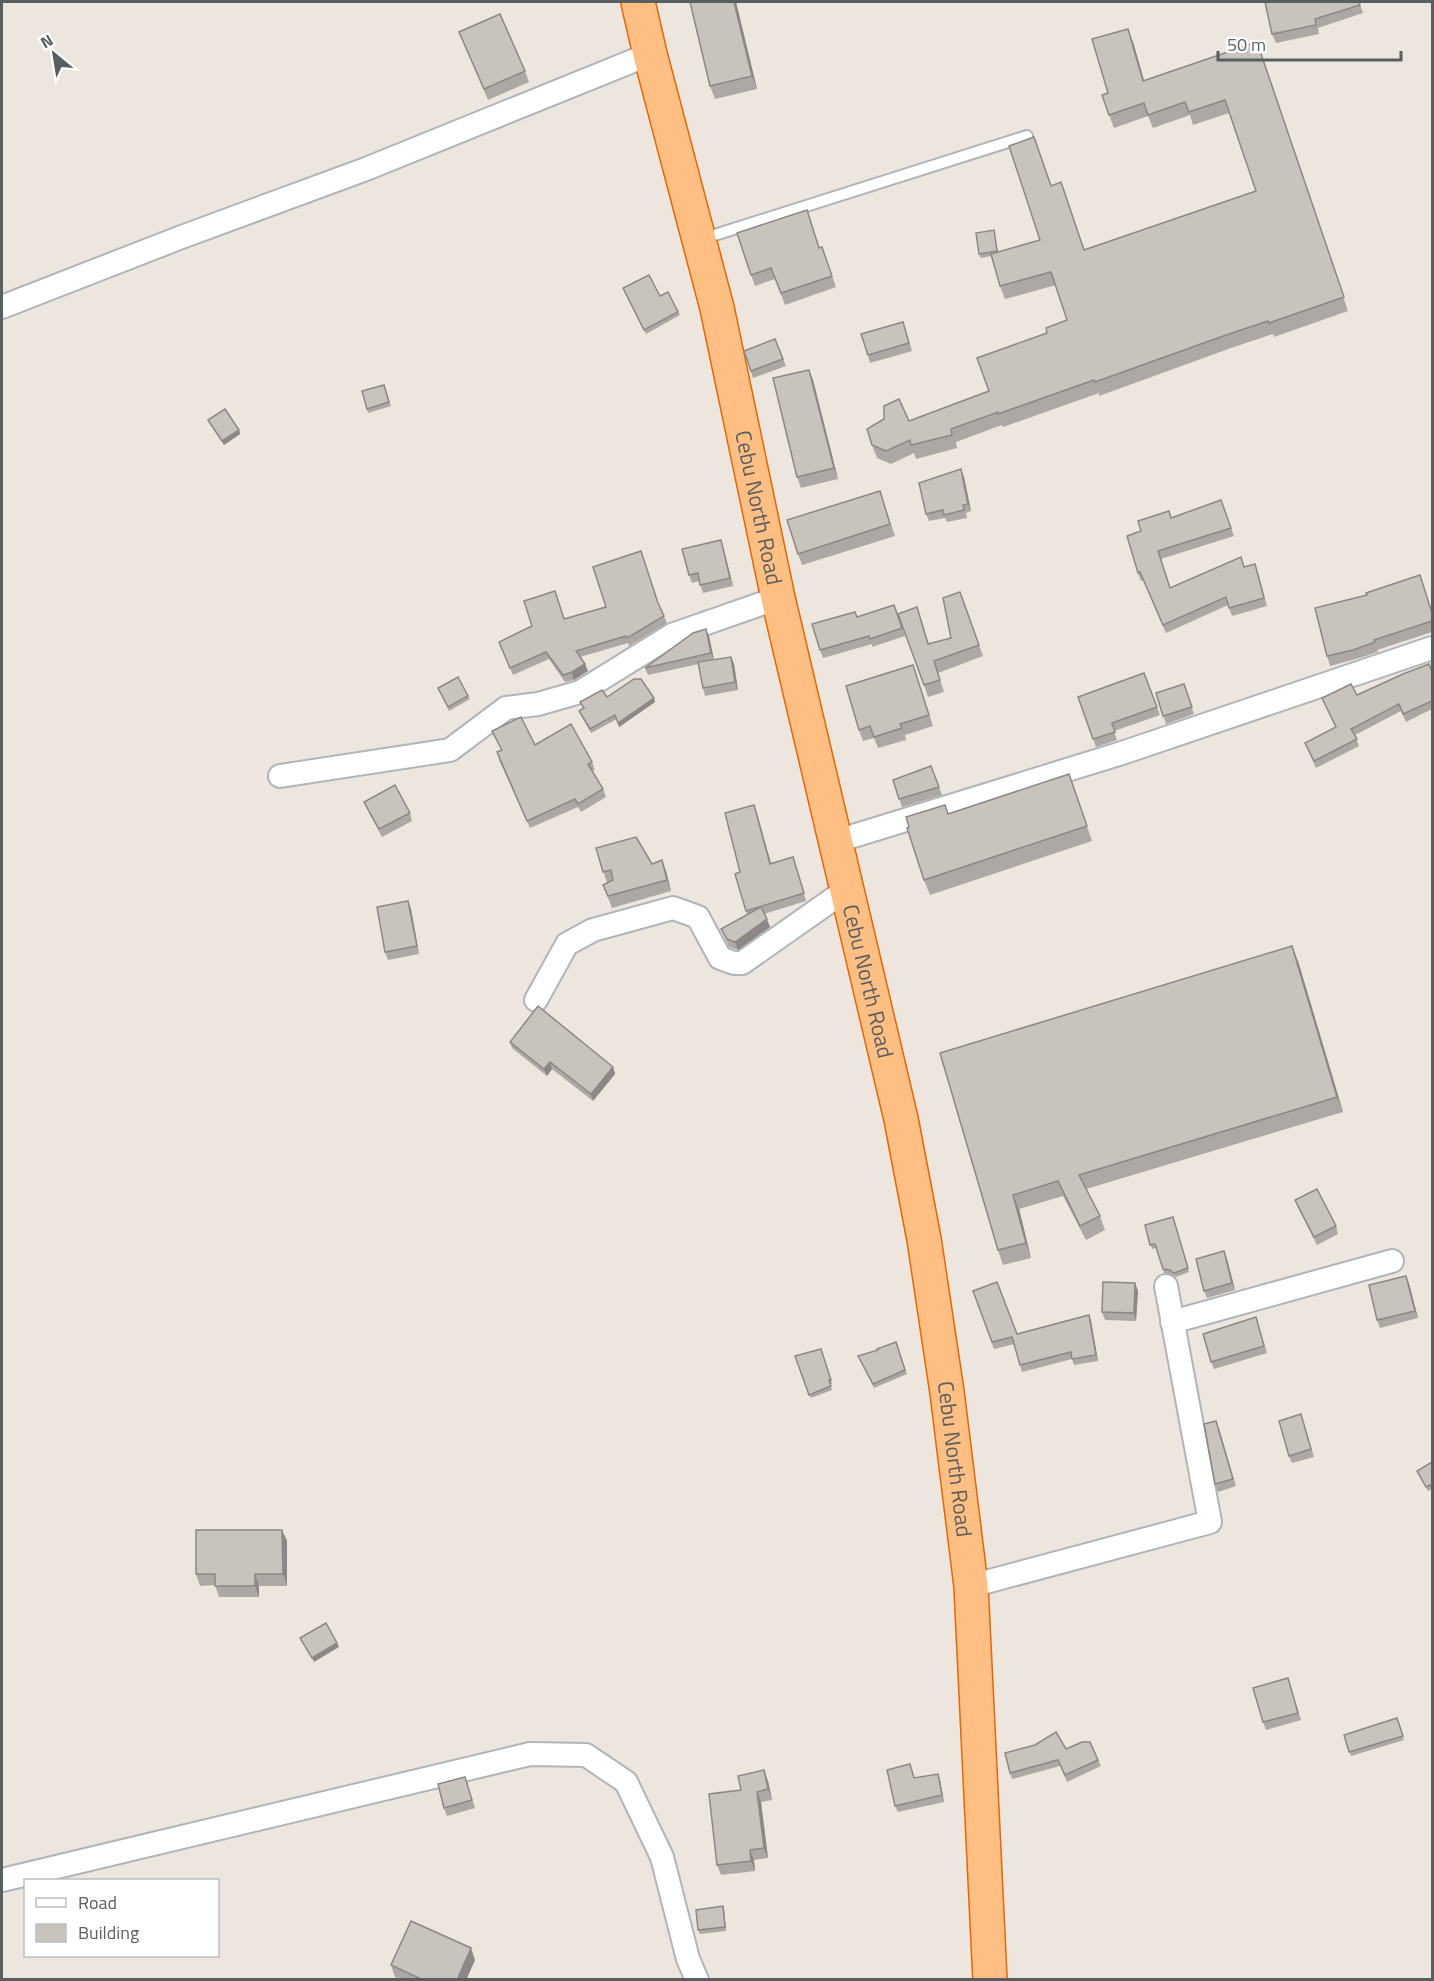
<svg xmlns="http://www.w3.org/2000/svg" width="1434" height="1981" font-family="'Titillium Web',sans-serif">
	<style>
		.lines { fill: none; stroke-linecap: round; stroke-linejoin: round }
		.lane-casing { stroke: #b0b5b8; stroke-width: 14 }
		.street-casing { stroke: #b0b5b8; stroke-width: 26 }
		.highway-casing { stroke: #eb6400; stroke-width: 36 }
		.lane { stroke: #fff; stroke-width: 10 }
		.street { stroke: #fff; stroke-width: 22 }
		.highway { stroke: #ffbf83; stroke-width: 33 }
		.wall { fill: #ada8a3 }
		.shaded-wall { fill: #8d8885 }
		.building { fill: #c9c3be; stroke: #8d8885; stroke-width: 1.5 }
		.labels { text-anchor: middle; dominant-baseline: central; stroke-width: 6; stroke-linejoin: round; paint-order: stroke }
		.street-label { font-size: 22px; fill: #585f61; stroke: #fff }
	</style>
	<rect width="100%" height="100%" fill="#ece6df"/>
	<g class="lines">
		<defs>
			<polyline id="lane" points="702,239 1027,136"/>
			<g id="street">
				<polyline points="2,307 179,238 366,169 650,54"/>
				<polyline points="280,776 450,750 506,708 538,704 580,692 672,635 778,598"/>
				<polyline points="834,842 1122,753 1432,648"/>
				<polyline points="536,1000 567,944 593,930 673,908 698,917 720,958 734,963 742,963 846,890"/>
				<polyline points="1172,1322 1392,1261"/>
				<polyline points="971,1586 1210,1522 1166,1286"/>
				<polyline points="2,1880 530,1754 586,1755 626,1782 662,1857 688,1959 697,1980"/>
			</g>
			<g id="highway">
				<path id="s1" d="M638,2L650,54L717,308L778,598L901,1119L924,1239L947,1392L971,1586L990,1980"/>
			</g>
		</defs>
		<use href="#lane" class="lane-casing"/>
		<use href="#street" class="street-casing"/>
		<use href="#highway" class="highway-casing"/>
		<use href="#lane" class="lane"/>
		<use href="#street" class="street"/>
		<use href="#highway" class="highway"/>
	</g>
	<g class="wall">
		<polygon points="736,2 757,89 715,99 710,86"/>
		<polygon points="1359,2 1363,13 1318,28 1319,34 1276,43 1272,34"/>
		<polygon points="459,32 525,71 529,82 488,100"/>
		<polygon points="1133,42 1144,81 1257,42 1348,311 1274,337 1273,334 1231,348 1099,396 1099,393 1003,427 1002,425 956,442 957,448 916,459 914,453 891,464 877,458 872,445 909,421 989,391 1047,333 1067,320 1056,285 1005,299 1000,286 991,256 981,258 979,254 994,230 998,252 1040,240 1051,186 1085,250 1256,191 1229,113 1193,125 1190,115 1153,128 1148,116 1114,128 1109,115 1108,93"/>
		<polygon points="737,233 819,248 822,247 836,287 785,305 775,279 755,286"/>
		<polygon points="623,288 660,296 678,312 680,315 646,334"/>
		<polygon points="903,322 912,351 870,363 868,355"/>
		<polygon points="775,339 786,366 753,378 744,351"/>
		<polygon points="809,370 813,380 838,479 801,488 797,477"/>
		<polygon points="384,385 391,406 368,413 362,391"/>
		<polygon points="208,420 239,430 240,434 224,445 210,424"/>
		<polygon points="964,477 971,511 966,513 967,518 947,522 945,518 929,521 926,514"/>
		<polygon points="880,491 895,536 802,565 798,554"/>
		<polygon points="1221,500 1234,536 1161,559 1170,588 1245,567 1258,572 1267,606 1232,616 1228,605 1166,633 1143,580 1141,581 1138,573 1141,531 1172,518"/>
		<polygon points="723,547 733,586 703,593 699,581 692,583 689,575"/>
		<polygon points="960,592 983,656 938,673 944,692 928,697 924,685 917,607 929,644 951,638"/>
		<polygon points="1367,595 1432,612 1432,632 1377,650 1378,652 1356,659 1330,666 1327,656"/>
		<polygon points="658,604 667,623 629,646 628,643 580,657 585,664 588,671 574,680 565,682 549,659 513,675 499,642 565,619"/>
		<polygon points="894,605 905,636 872,647 872,644 823,658 820,650 857,617"/>
		<polygon points="709,636 714,660 731,657 734,664 738,690 705,696 703,688 699,664 648,675 645,668"/>
		<polygon points="913,665 933,726 905,735 906,740 878,748 874,738 863,741 859,730"/>
		<polygon points="1432,672 1432,709 1406,722 1401,711 1355,735 1359,746 1316,768 1305,743 1336,728 1322,698 1357,695"/>
		<polygon points="1144,673 1160,715 1114,731 1117,740 1096,747 1078,697"/>
		<polygon points="1184,684 1194,714 1166,724 1156,693"/>
		<polygon points="438,688 468,696 470,699 449,711"/>
		<polygon points="607,697 655,702 619,727 617,719 591,733 579,711 584,708 580,702"/>
		<polygon points="492,731 592,762 595,770 592,771 603,789 606,797 581,812 578,807 530,828 499,760 497,752 501,750"/>
		<polygon points="931,766 942,795 902,807 893,780"/>
		<polygon points="1069,774 1092,841 930,895 924,880 948,814"/>
		<polygon points="364,802 410,813 412,821 382,837 367,809"/>
		<polygon points="754,805 771,863 793,857 806,901 764,914 770,927 738,950 729,947 721,929 747,914 735,874 740,872"/>
		<polygon points="596,848 652,864 666,871 671,891 612,908 603,885 607,883"/>
		<polygon points="411,909 419,954 388,960 385,952"/>
		<polygon points="1298,961 1343,1112 1086,1189 1100,1216 1105,1230 1086,1240 1063,1196 1019,1209 1031,1258 1003,1265 998,1250 940,1053"/>
		<polygon points="510,1042 613,1067 615,1074 593,1101 552,1069 547,1076 512,1048"/>
		<polygon points="1295,1200 1336,1226 1338,1234 1317,1245 1298,1208"/>
		<polygon points="1173,1217 1189,1272 1176,1277 1171,1274 1164,1273 1156,1248 1152,1249 1145,1225"/>
		<polygon points="1227,1259 1235,1290 1207,1298 1204,1291"/>
		<polygon points="1406,1276 1418,1318 1380,1328 1377,1320"/>
		<polygon points="1135,1283 1138,1291 1136,1321 1105,1320 1102,1312"/>
		<polygon points="973,1291 1017,1334 1091,1321 1098,1361 1074,1365 1072,1359 1022,1372 1014,1344 994,1349"/>
		<polygon points="1256,1317 1267,1353 1214,1369 1211,1362"/>
		<polygon points="896,1342 907,1374 874,1388 858,1356 878,1350"/>
		<polygon points="821,1349 832,1384 830,1384 832,1390 811,1398 795,1356"/>
		<polygon points="1301,1414 1314,1457 1292,1463 1289,1456"/>
		<polygon points="1219,1428 1236,1486 1218,1492 1215,1484"/>
		<polygon points="1432,1462 1432,1489 1428,1491 1417,1471"/>
		<polygon points="282,1530 287,1541 287,1586 259,1586 259,1597 219,1597 215,1585 200,1586 196,1574"/>
		<polygon points="1288,1678 1301,1720 1266,1730 1263,1722"/>
		<polygon points="1397,1718 1404,1740 1351,1756 1344,1735"/>
		<polygon points="1066,1749 1098,1760 1101,1766 1067,1782 1060,1766 1012,1779 1010,1773"/>
		<polygon points="912,1770 914,1778 938,1774 940,1780 944,1802 898,1812 895,1806"/>
		<polygon points="465,1777 475,1808 447,1816 444,1808"/>
		<polygon points="768,1781 772,1800 761,1802 768,1858 754,1860 755,1871 721,1875 717,1865 741,1790"/>
		<polygon points="723,1906 724,1910 726,1931 700,1934 698,1930"/>
		<polygon points="475,1960 466,1980 401,1980 395,1977 391,1965"/>
	</g>
	<g class="shaded-wall">
		<polygon points="734,2 736,2 757,89 752,76"/>
		<polygon points="1128,29 1133,42 1148,94 1143,81"/>
		<polygon points="809,370 813,380 838,479 834,468"/>
		<polygon points="239,430 240,434 224,445 222,441"/>
		<polygon points="961,469 964,477 971,511 968,504"/>
		<polygon points="721,540 723,547 733,586 730,578"/>
		<polygon points="706,629 709,636 714,660 711,653"/>
		<polygon points="731,657 734,664 738,690 735,682"/>
		<polygon points="585,664 588,671 574,680 572,672"/>
		<polygon points="654,698 655,702 619,727 618,723"/>
		<polygon points="754,805 757,813 773,871 770,864"/>
		<polygon points="662,860 666,871 671,891 667,880"/>
		<polygon points="408,901 411,909 419,954 417,946"/>
		<polygon points="767,919 770,927 738,950 735,942"/>
		<polygon points="1292,946 1298,961 1343,1112 1337,1097"/>
		<polygon points="550,1062 552,1069 547,1076 544,1069"/>
		<polygon points="613,1067 615,1074 593,1101 591,1094"/>
		<polygon points="1013,1195 1019,1209 1031,1258 1026,1243"/>
		<polygon points="1224,1251 1227,1259 1235,1290 1232,1283"/>
		<polygon points="1406,1276 1409,1283 1418,1318 1415,1311"/>
		<polygon points="1135,1283 1138,1291 1136,1321 1134,1313"/>
		<polygon points="1089,1315 1091,1321 1098,1361 1096,1355"/>
		<polygon points="282,1530 287,1541 287,1586 283,1574"/>
		<polygon points="255,1574 259,1586 259,1597 255,1586"/>
		<polygon points="337,1643 339,1647 314,1662 312,1658"/>
		<polygon points="764,1770 768,1781 772,1800 768,1789"/>
		<polygon points="938,1774 940,1780 944,1802 942,1795"/>
		<polygon points="757,1792 761,1802 768,1858 764,1848"/>
		<polygon points="750,1850 754,1860 755,1871 751,1861"/>
		<polygon points="723,1906 724,1910 726,1931 725,1927"/>
		<polygon points="471,1948 475,1960 466,1980 457,1980"/>
	</g>
	<g class="building">
		<polygon points="690,2 734,2 752,76 710,86"/>
		<polygon points="1265,2 1359,2 1360,5 1315,19 1316,25 1272,34"/>
		<polygon points="500,14 525,71 484,89 459,32"/>
		<polygon points="1128,29 1143,81 1257,42 1344,297 1269,323 1268,321 1226,335 1095,382 1094,380 998,414 998,412 951,429 952,435 911,445 910,440 886,451 872,445 867,429 884,419 884,406 899,399 909,421 989,391 977,358 1047,333 1046,328 1067,320 1051,272 1000,286 991,254 1040,240 1009,146 1034,137 1051,186 1061,182 1084,250 1256,191 1225,100 1189,112 1185,102 1148,115 1144,103 1109,115 1102,95 1108,93 1092,39"/>
		<polygon points="807,210 819,248 822,247 832,276 781,293 771,268 751,275 737,233"/>
		<polygon points="994,230 997,251 979,254 976,233"/>
		<polygon points="649,275 660,296 668,292 678,312 644,330 623,288"/>
		<polygon points="903,322 909,343 868,355 861,334"/>
		<polygon points="775,339 783,359 751,371 744,351"/>
		<polygon points="809,370 834,468 797,477 773,378"/>
		<polygon points="384,385 389,402 367,409 362,391"/>
		<polygon points="225,409 239,430 222,441 208,420"/>
		<polygon points="961,469 968,504 963,505 964,510 944,515 943,510 926,514 919,483"/>
		<polygon points="880,491 890,524 798,554 787,520"/>
		<polygon points="1221,500 1231,528 1158,551 1170,588 1241,557 1244,567 1255,564 1264,598 1229,608 1226,597 1163,625 1140,572 1138,573 1127,536 1141,531 1138,521 1169,511 1171,518"/>
		<polygon points="721,540 730,578 700,585 698,573 689,575 682,549"/>
		<polygon points="641,551 658,603 664,616 627,638 626,636 576,651 585,664 572,672 563,675 546,652 510,668 499,642 532,626 524,601 555,591 564,619 606,607 593,567"/>
		<polygon points="1420,575 1432,613 1432,621 1374,640 1375,642 1353,650 1327,656 1315,608 1367,595 1366,593"/>
		<polygon points="960,592 979,645 934,661 940,680 924,685 898,614 917,607 928,644 951,638 943,598"/>
		<polygon points="894,605 902,628 870,639 869,636 820,650 812,624 855,612 857,617"/>
		<polygon points="706,629 711,653 645,668 693,633"/>
		<polygon points="731,657 735,682 703,688 698,662"/>
		<polygon points="1429,664 1432,672 1432,701 1403,714 1399,704 1351,729 1357,739 1314,761 1305,743 1336,727 1322,698 1351,684 1357,695 1403,674"/>
		<polygon points="913,665 929,715 900,724 902,728 874,737 870,726 859,730 846,686"/>
		<polygon points="1144,673 1157,707 1112,723 1115,732 1093,739 1078,697"/>
		<polygon points="458,677 468,696 448,707 438,688"/>
		<polygon points="634,679 641,679 654,698 618,723 615,715 590,729 579,711 584,708 580,702 602,690 607,697"/>
		<polygon points="1184,684 1192,707 1163,716 1156,693"/>
		<polygon points="521,717 535,745 571,724 592,762 588,764 603,789 578,804 575,799 527,821 497,752 502,750 492,731"/>
		<polygon points="931,766 939,787 899,799 893,780"/>
		<polygon points="1069,774 1087,826 924,880 907,828 909,827 906,817 945,805 948,814"/>
		<polygon points="395,785 410,813 379,829 364,802"/>
		<polygon points="754,805 770,864 793,857 804,893 746,911 735,874 740,872 725,813"/>
		<polygon points="636,837 652,864 662,860 667,880 608,896 603,885 613,880 611,870 603,872 596,848"/>
		<polygon points="408,901 417,946 385,952 377,907"/>
		<polygon points="761,907 767,919 735,942 727,939 721,929"/>
		<polygon points="1292,946 1337,1097 1079,1175 1100,1216 1080,1226 1058,1181 1013,1195 1026,1243 998,1250 940,1053"/>
		<polygon points="538,1006 613,1067 591,1094 550,1062 544,1069 510,1042"/>
		<polygon points="1317,1189 1336,1226 1314,1237 1295,1200"/>
		<polygon points="1173,1217 1188,1268 1174,1273 1170,1270 1163,1269 1155,1244 1150,1245 1145,1225"/>
		<polygon points="1224,1251 1232,1283 1204,1291 1196,1259"/>
		<polygon points="1406,1276 1415,1311 1377,1320 1369,1285"/>
		<polygon points="997,1282 1017,1334 1089,1315 1096,1355 1072,1359 1071,1352 1020,1365 1012,1337 992,1342 973,1291"/>
		<polygon points="1103,1282 1135,1283 1134,1313 1102,1312"/>
		<polygon points="1256,1317 1264,1346 1211,1362 1203,1334"/>
		<polygon points="896,1342 905,1370 873,1384 858,1356 878,1350 877,1349"/>
		<polygon points="821,1349 831,1380 829,1380 831,1386 809,1395 795,1356"/>
		<polygon points="1301,1414 1311,1449 1289,1456 1279,1421"/>
		<polygon points="1216,1421 1233,1479 1215,1484 1204,1424"/>
		<polygon points="1432,1462 1432,1484 1426,1487 1417,1471"/>
		<polygon points="196,1530 282,1530 283,1574 255,1574 255,1586 215,1586 215,1574 196,1574"/>
		<polygon points="326,1623 337,1643 312,1658 300,1638"/>
		<polygon points="1288,1678 1298,1713 1263,1722 1253,1688"/>
		<polygon points="1397,1718 1403,1736 1349,1752 1344,1735"/>
		<polygon points="1056,1732 1066,1749 1082,1742 1090,1742 1098,1760 1065,1775 1058,1760 1010,1773 1005,1753 1035,1745"/>
		<polygon points="910,1764 914,1778 938,1774 942,1795 895,1806 887,1770"/>
		<polygon points="764,1770 768,1789 757,1792 764,1848 750,1850 751,1861 717,1865 709,1794 741,1790 738,1776"/>
		<polygon points="465,1777 472,1800 444,1808 438,1784"/>
		<polygon points="723,1906 725,1927 698,1930 696,1910"/>
		<polygon points="411,1921 471,1948 457,1980 423,1980 391,1965"/>
	</g>
	<g class="labels">
		<g class="street-label">
			<text stroke="none"><textPath href="#s1" startOffset="520">Cebu North Road</textPath></text>
			<text stroke="none"><textPath href="#s1" startOffset="1006">Cebu North Road</textPath></text>
			<text stroke="none"><textPath href="#s1" startOffset="1492">Cebu North Road</textPath></text>
		</g>
	</g>
	<rect width="1434" height="1981" fill="none" stroke="#585f61" stroke-width="6"/>
	<rect x="24" y="1879" width="195" height="78" fill="#ffffff" stroke="#bcbfc0" stroke-width="1.5"/>
	<rect x="36" y="1898" width="30" height="9" fill="#ffffff" stroke="#bcbfc0" stroke-width="1.5"/>
	<text x="78" y="1909" font-size="18" fill="#585f61">Road</text>
	<rect x="36" y="1924" width="30" height="18" fill="#c9c3be" stroke="#bcbfc0" stroke-width="1.5"/>
	<text x="78" y="1939" font-size="18" fill="#585f61">Building</text>
	<g transform="translate(54 54) rotate(330)" stroke="#ffffff" stroke-width="4.5" paint-order="stroke">
	<path d="M0-4.5L10 22L0 15L-10 22Z" fill="#585f61"/>
	<text y="-9" font-size="16" font-weight="bold" text-anchor="middle" fill="#585f61">N</text>
	</g>
	<path d="M1218 51v9h183v-9" fill="none" stroke="#585f61" stroke-width="3"/>
	<text x="1227" y="51" font-size="18" fill="#585f61" stroke="#ffffff" stroke-width="4.5" paint-order="stroke">50 m</text>
</svg>
